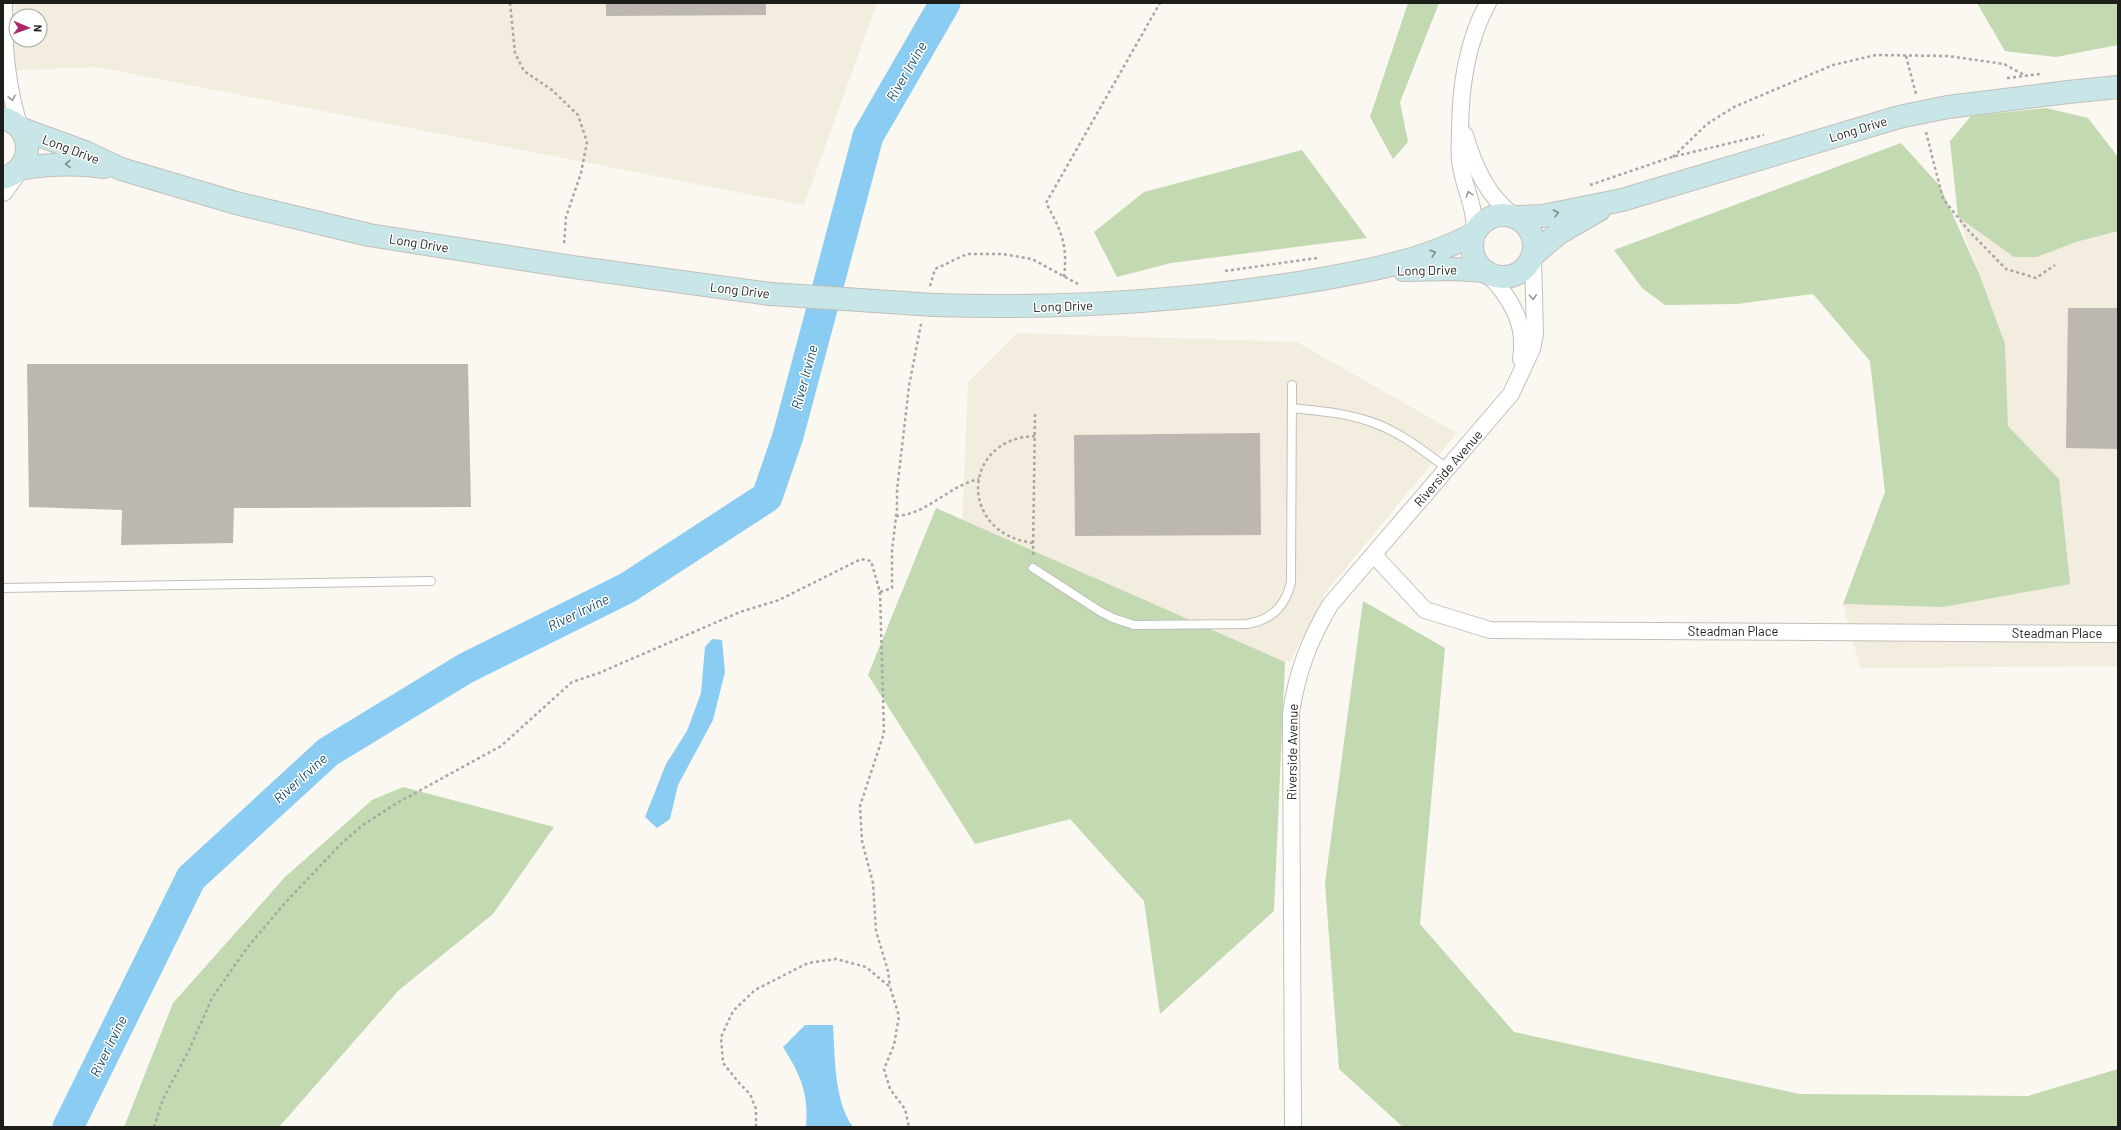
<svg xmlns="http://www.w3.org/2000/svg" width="2121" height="1130" font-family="Barlow,sans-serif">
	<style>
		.built { fill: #f2edde; fill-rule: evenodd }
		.green { fill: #c2d9b2 }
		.water { fill: #8bccf3 }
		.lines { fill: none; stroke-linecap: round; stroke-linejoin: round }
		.river { stroke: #8bccf3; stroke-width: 31 }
		.building { fill: #bdb7b1 }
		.service-casing { stroke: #c1bfb8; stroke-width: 10 }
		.minor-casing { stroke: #c1bfb8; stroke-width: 18 }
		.tertiary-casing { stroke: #c1bfb8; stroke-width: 22 }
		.secondary-casing { stroke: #c1bfb8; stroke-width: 24 }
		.path { stroke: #a9a7a2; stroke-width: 2.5; stroke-dasharray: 3 3; stroke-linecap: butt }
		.service { stroke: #fff; stroke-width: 8 }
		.minor { stroke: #fff; stroke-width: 16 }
		.tertiary { stroke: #fff; stroke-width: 20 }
		.secondary { stroke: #c8e6e8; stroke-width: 22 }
		.secondary-bridge-casing { stroke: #c1bfb8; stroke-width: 24; stroke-linecap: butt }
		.secondary-bridge { stroke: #c8e6e8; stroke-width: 22 }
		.oneway { stroke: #999998 }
		.oneway2 { stroke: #7b8c8b }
		.labels { text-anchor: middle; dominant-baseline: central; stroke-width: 3; stroke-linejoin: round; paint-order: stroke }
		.street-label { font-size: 13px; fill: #1d1d1a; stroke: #fff }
		.water-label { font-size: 14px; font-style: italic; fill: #1b4e69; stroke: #fff }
	</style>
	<rect width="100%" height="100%" fill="#fbf8f1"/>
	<g class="built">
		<path d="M3,3H877L804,205L97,67L3,71ZM16,16H40V40H16Z"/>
		<polygon points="1958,217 2014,257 2037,257 2076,242 2118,231 2118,666 1860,668 1843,604 1943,607 2059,479 2008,426 2005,344"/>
		<polygon points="1017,333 1297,342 1457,433 1326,592 1290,662 1130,646 960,577 968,382"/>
	</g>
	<g class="green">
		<polygon points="1408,3 1439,3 1400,102 1408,142 1393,159 1370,117"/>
		<polygon points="1977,3 2118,3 2118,45 2056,57 2005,51"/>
		<polygon points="2046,108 2088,118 2118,157 2118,231 2076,242 2037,257 2014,257 1958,217 1950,141 1971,116"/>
		<polygon points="1901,143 1940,186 1980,276 2005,344 2008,426 2059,479 2070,584 1943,607 1843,604 1885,492 1870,361 1813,294 1737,304 1665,305 1642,288 1614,250"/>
		<polygon points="1302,150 1367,238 1171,263 1117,277 1094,232 1144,192"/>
		<polygon points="936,508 1285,662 1274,911 1160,1014 1144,901 1070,819 975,844 868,675"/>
		<polygon points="1363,601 1445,648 1420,924 1514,1032 1800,1094 2028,1096 2118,1069 2118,1127 1403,1127 1339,1069 1325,883"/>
		<polygon points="403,787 554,827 493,914 399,990 279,1127 124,1127 173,1003 285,877 372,800"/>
	</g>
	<g class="water">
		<polygon points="712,639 722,640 725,672 713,720 678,785 670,819 657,828 645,817 666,764 687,731 701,693 705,647"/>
		<path d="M805,1025H833C835,1056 834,1101 853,1127H806C809,1093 800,1074 783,1047Z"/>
	</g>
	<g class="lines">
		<polyline class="river" points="68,1127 191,878 328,752 466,668 627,588 767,497 788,436 868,136 945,3"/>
	</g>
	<g class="building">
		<polygon points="606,3 766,3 766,15 606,16"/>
		<polygon points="2068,308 2118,308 2118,449 2066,448"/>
		<polygon points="27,364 468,364 471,507 234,508 233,543 121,545 122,510 29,507"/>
		<polygon points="1260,433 1261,535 1075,536 1074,435"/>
	</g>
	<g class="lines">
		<defs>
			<g id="service">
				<path d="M1292,408C1320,411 1348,413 1374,423C1402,433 1425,452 1448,469"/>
				<path d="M1033,568L1101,612L1113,618L1134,625L1247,624C1271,620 1286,606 1291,582L1292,385"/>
				<polyline points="3,588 431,581"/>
			</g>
			<g id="minor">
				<path d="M4,3C3,46 7,87 20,128"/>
				<path d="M1465,135C1474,166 1487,196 1514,216"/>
				<path d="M1475,232C1475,204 1463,186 1460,161C1459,152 1460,142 1460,133C1460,88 1466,43 1488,3"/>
				<path d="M1487,273C1510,297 1527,323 1521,359"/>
				<polyline points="1374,555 1425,610 1490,630 2118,634"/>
				<path d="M1293,1127L1291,713C1297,672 1309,641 1330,605L1511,394L1532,349L1535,334L1533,258"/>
			</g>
			<polyline id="tertiary" points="3,191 17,171"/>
			<g id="secondary">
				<polyline points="1948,107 2068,92 2118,87"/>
				<path d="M3,118C35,127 35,169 3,178"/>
				<polyline points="22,129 85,152 121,169 236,203 369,235 573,267 771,294"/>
				<path d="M19,169C48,164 75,163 104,167"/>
				<circle cx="1503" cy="246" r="31"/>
				<polyline points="1517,217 1543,216 1622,200 1899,117"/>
				<polyline points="1533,255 1559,233 1599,210"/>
				<polyline points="1404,270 1454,269 1485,271"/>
				<path d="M934,305C1058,309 1181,302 1304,282C1363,272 1421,262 1474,234"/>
			</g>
		</defs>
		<use href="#service" class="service-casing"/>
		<use href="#minor" class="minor-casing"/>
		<use href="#tertiary" class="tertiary-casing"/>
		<use href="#secondary" class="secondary-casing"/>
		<g class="path">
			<polyline points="510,3 515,53 524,71 552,90 578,115 587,142 581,173 566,217 564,246"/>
			<polyline points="1906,56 1916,94"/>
			<polyline points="2007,78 2040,74"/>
			<polyline points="1926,132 1943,199 1969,231 2006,269 2036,278 2055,265"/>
			<polyline points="1673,157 1707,124 1734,107 1833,65 1876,55 1948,56 2004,64 2024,75"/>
			<polyline points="1590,185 1672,157 1764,135"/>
			<polyline points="1225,271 1317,258"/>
			<path d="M1064,277C1068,245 1061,230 1046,203L1160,3"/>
			<polyline points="930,286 935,269 967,254 1003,254 1032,259 1078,284"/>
			<path d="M896,516C928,514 948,486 979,479"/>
			<path d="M1033,543C957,533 962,438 1035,436"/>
			<polyline points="1033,555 1035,411"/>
			<polyline points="880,592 884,733 860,806 862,841 873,883 876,931 888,971 890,987"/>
			<polyline points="154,1127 163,1099 189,1050 212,998 247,948 284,904 341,844 363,825 397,803 501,746 572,682 599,673 740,612 779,600 861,559 871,561 880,592 892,588 892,551 897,508 897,490 909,386 921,324"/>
			<polyline points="756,1127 756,1109 750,1094 740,1084 723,1063 721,1037 733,1011 755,990 808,963 836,959 866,967 890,987 899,1016 894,1045 884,1069 890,1089 905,1109 909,1127"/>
		</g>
		<use href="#service" class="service"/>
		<use href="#minor" class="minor"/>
		<use href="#tertiary" class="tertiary"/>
		<use href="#secondary" class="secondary"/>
		<defs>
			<g id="secondary-bridge">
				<polyline points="1899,117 1948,107"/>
				<polyline points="771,294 934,305"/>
			</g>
		</defs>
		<use href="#secondary-bridge" class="secondary-bridge-casing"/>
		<use href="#secondary-bridge" class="secondary-bridge"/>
	</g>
	<defs><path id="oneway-chevron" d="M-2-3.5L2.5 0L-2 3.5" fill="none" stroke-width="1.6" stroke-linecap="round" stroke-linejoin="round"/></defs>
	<g class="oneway">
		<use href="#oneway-chevron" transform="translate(12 98) rotate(77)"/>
		<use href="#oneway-chevron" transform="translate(1469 194) rotate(-107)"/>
		<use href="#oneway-chevron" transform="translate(1533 297) rotate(86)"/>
	</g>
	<g class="oneway2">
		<use href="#oneway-chevron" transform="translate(68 164) rotate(178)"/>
		<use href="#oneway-chevron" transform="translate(1556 213) rotate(-14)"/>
		<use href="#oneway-chevron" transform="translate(1433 253) rotate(-19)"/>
	</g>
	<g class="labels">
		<g class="street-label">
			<text transform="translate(1858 129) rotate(-17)">Long Drive</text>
			<text transform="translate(71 149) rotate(21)">Long Drive</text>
			<text transform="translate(419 243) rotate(9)">Long Drive</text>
			<text transform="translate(1427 270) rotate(-1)">Long Drive</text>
			<text transform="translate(740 290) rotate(7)">Long Drive</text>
			<text transform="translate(1063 306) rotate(-2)">Long Drive</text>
			<text transform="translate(1448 468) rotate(-49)">Riverside Avenue</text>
			<text x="1733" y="631">Steadman Place</text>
			<text x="2057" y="633">Steadman Place</text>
			<text transform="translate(1292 752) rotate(-89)">Riverside Avenue</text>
		</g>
		<g class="water-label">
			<text transform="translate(906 71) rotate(-60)">River Irvine</text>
			<text transform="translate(804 377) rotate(-75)">River Irvine</text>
			<text transform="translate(578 612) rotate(-26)">River Irvine</text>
			<text transform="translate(300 778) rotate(-42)">River Irvine</text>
			<text transform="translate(108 1046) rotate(-64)">River Irvine</text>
		</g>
	</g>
	<rect width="2121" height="1130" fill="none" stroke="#1d1d1a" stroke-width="8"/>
	<g transform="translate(28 28) rotate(92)"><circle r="19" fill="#ffffff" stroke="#a5a5a3"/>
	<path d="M0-3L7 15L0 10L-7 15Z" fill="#ae276c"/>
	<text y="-6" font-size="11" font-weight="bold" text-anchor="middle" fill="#1d1d1a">N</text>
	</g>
</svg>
